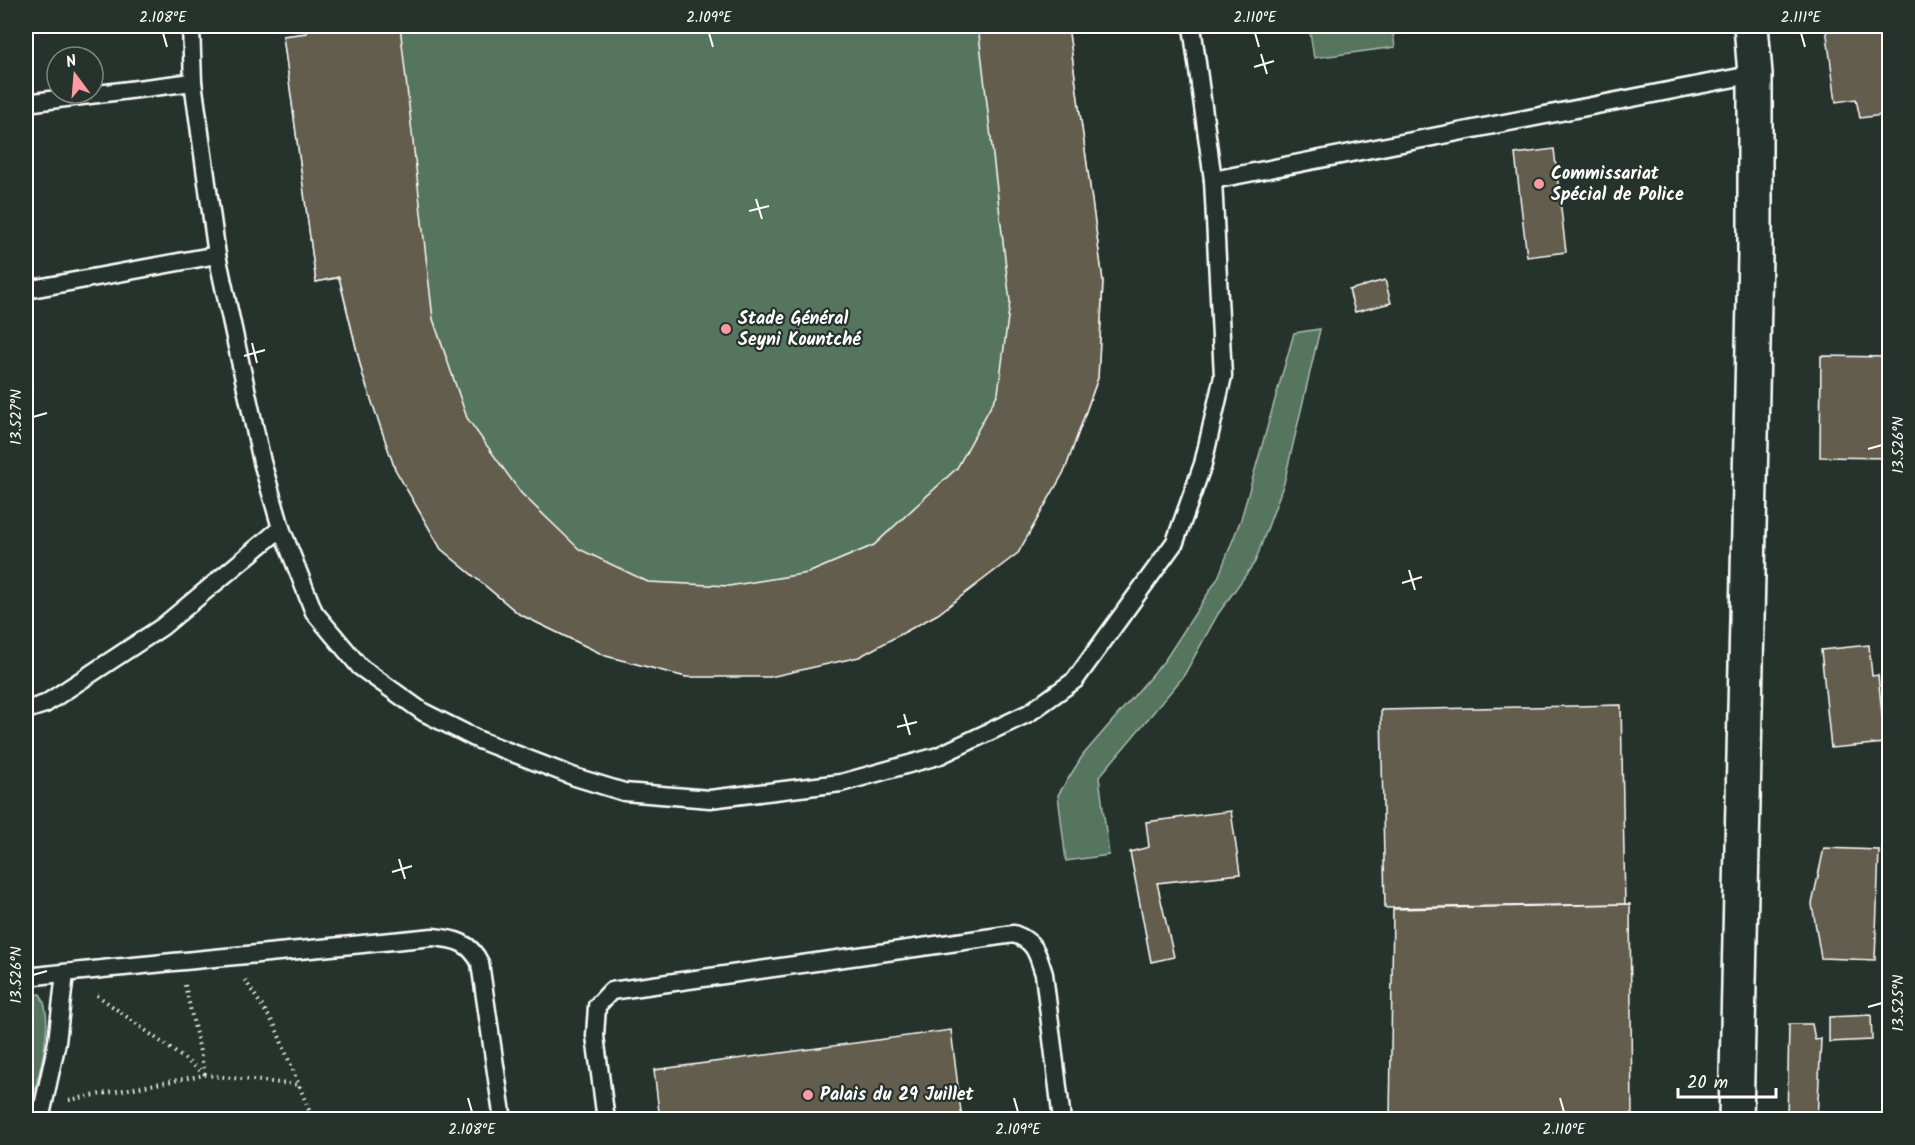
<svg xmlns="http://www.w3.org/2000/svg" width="1915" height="1145" font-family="Kalam,sans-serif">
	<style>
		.green { fill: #54755f; stroke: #aabaaf; stroke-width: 1.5 }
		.building { fill: #645d4d; stroke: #fff; stroke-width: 1.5 }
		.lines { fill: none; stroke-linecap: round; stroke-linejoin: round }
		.lane-casing { stroke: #fff; stroke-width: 21 }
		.secondary-casing { stroke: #fff; stroke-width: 38 }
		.path { stroke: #fff; stroke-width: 4; stroke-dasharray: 1.5 4.5; stroke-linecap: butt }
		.lane { stroke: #26332d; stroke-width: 16 }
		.secondary { stroke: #26332d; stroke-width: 33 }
		.ticks { fill: none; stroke: #fff; stroke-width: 2 }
		.poi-dot { fill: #ff9aa2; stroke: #26332d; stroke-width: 2 }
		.labels { text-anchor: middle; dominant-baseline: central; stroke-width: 4.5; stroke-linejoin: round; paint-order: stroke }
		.poi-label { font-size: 18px; font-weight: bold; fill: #fff; stroke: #26332d; text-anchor: start }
		.neatline { fill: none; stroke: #fff; stroke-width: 2 }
		.ticks-label { font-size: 15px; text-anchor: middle; fill: #fff }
	</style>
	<rect width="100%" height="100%" fill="#26332d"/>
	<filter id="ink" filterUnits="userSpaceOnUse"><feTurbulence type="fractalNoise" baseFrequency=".0167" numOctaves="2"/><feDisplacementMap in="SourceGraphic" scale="12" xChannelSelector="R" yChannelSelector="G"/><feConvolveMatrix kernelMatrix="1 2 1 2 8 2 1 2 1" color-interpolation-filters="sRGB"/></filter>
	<g filter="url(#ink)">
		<g class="green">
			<polygon points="306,26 1068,26 1103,281 1098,378 1065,470 1018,553 686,677 606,656 519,614 441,549 395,469 363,376 339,278 316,282 283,36 307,33"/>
			<polygon points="1309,26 1392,26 1395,47 1314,58"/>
			<polygon points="1320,329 1284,483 1255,562 1218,614 1183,677 1099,777 1109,855 1066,861 1058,795 1083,755 1165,660 1218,578 1241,519 1294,333"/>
			<path d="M40,994C58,1021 35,1089 26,1119V996Z"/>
		</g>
		<g class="building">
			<polygon points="306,26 400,26 433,319 467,418 521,493 579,549 648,582 729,586 808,573 874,545 957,468 998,393 1010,302 978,26 1068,26 1103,281 1098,378 1065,470 1018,553 938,614 859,657 770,677 686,677 606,656 519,614 441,549 395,469 363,376 339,277 316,282 283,36 307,33"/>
			<polygon points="1855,26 1890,26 1890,114 1860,118 1856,99 1836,102 1826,28"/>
			<polygon points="1554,149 1566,252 1527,257 1515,154"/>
			<polygon points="1385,280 1391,303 1355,312 1349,290"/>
			<polygon points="1821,356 1890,357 1890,458 1820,457"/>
			<polygon points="1869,645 1872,676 1878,675 1885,743 1831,748 1821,650"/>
			<polygon points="1621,705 1625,904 1385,908 1381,710"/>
			<polygon points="1231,811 1240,874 1157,883 1174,957 1151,962 1130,852 1149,847 1146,822"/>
			<polygon points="1824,848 1879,850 1875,960 1821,958 1812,904"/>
			<polygon points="1630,904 1632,1120 1390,1120 1393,909"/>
			<polygon points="1871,1015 1872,1040 1829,1042 1829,1017"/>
			<polygon points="1789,1024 1812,1024 1815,1040 1821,1039 1817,1120 1787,1120"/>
			<polygon points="951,1030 962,1120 660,1120 654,1070"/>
		</g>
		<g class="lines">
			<defs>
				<g id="lane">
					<polyline points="191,26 193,82 217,255 262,462 281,528 314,612 360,667 423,712 479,740 575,777 624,792 710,799 841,783 938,756 1029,713 1075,680 1175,542 1203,464 1223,376 1213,180 1192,26"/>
					<polyline points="26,103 193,82"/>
					<polyline points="1213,180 1755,74"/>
					<polyline points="26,290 217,255"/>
					<polyline points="26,710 45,704 162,627 281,528"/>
					<path d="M26,977C161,962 297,951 433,937C455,939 470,942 480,963L503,1120"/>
					<polyline points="40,1120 57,1042 65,973"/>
					<path d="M606,1120L595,1036L597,1006L611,991L1014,934C1036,942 1037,953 1044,974L1062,1120"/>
				</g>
				<polyline id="secondary" points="1736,1120 1755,255 1755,74 1751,26"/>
			</defs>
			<use href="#lane" class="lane-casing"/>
			<use href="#secondary" class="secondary-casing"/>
			<g class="path">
				<polyline points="245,980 275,1026 313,1120"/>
				<polyline points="185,985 205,1074"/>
				<polyline points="97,995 205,1074"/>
				<polyline points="69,1100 205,1075 299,1085"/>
			</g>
			<use href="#lane" class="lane"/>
			<use href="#secondary" class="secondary"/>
		</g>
	</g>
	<path class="ticks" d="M163,33L167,47M709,33L713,47M1255,33L1259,47M1801,33L1805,47M1261,54L1267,74M1254,67L1274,61M756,199L762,219M749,211L769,206M252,343L257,363M244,356L265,350M33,417L47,413M1868,449L1882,445M1409,570L1415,590M1402,583L1422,577M904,714L910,735M897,727L917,722M399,859L405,879M392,872L412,866M33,975L47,971M1868,1007L1882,1003M468,1098L472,1112M1014,1098L1018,1112M1560,1098L1564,1112"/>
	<g class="poi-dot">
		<circle cx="1539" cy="184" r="6"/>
		<circle cx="726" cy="329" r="6"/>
		<circle cx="808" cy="1095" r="6"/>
	</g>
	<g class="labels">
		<g class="poi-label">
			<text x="1551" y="174">Commissariat<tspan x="1551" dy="21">Spécial de Police</tspan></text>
			<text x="738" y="319">Stade Général<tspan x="738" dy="21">Seyni Kountché</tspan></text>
			<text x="820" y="1095">Palais du 29 Juillet</text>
		</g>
	</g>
	<rect width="1915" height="1145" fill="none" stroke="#26332d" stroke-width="66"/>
	<g transform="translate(75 75) rotate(344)"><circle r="28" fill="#26332d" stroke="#7d8581" stroke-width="1.5"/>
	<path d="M0-4.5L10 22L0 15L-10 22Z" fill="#ff9aa2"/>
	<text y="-9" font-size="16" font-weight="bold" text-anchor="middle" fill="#ffffff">N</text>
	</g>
	<path d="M1678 1088v9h98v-9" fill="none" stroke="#ffffff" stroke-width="3"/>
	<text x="1687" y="1088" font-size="18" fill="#ffffff" stroke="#26332d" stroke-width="4.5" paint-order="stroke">20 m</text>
	<rect x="33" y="33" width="1849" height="1079" class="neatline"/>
	<g class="ticks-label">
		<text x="163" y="22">2.108°E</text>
		<text x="709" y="22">2.109°E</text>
		<text x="1255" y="22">2.110°E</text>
		<text x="1801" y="22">2.111°E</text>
		<text transform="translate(16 417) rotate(-90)" y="5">13.527°N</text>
		<text transform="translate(1898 445) rotate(-90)" y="5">13.526°N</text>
		<text transform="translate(16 975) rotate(-90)" y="5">13.526°N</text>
		<text transform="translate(1898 1003) rotate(-90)" y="5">13.525°N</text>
		<text x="472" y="1134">2.108°E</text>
		<text x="1018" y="1134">2.109°E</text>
		<text x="1564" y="1134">2.110°E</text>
	</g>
</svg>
